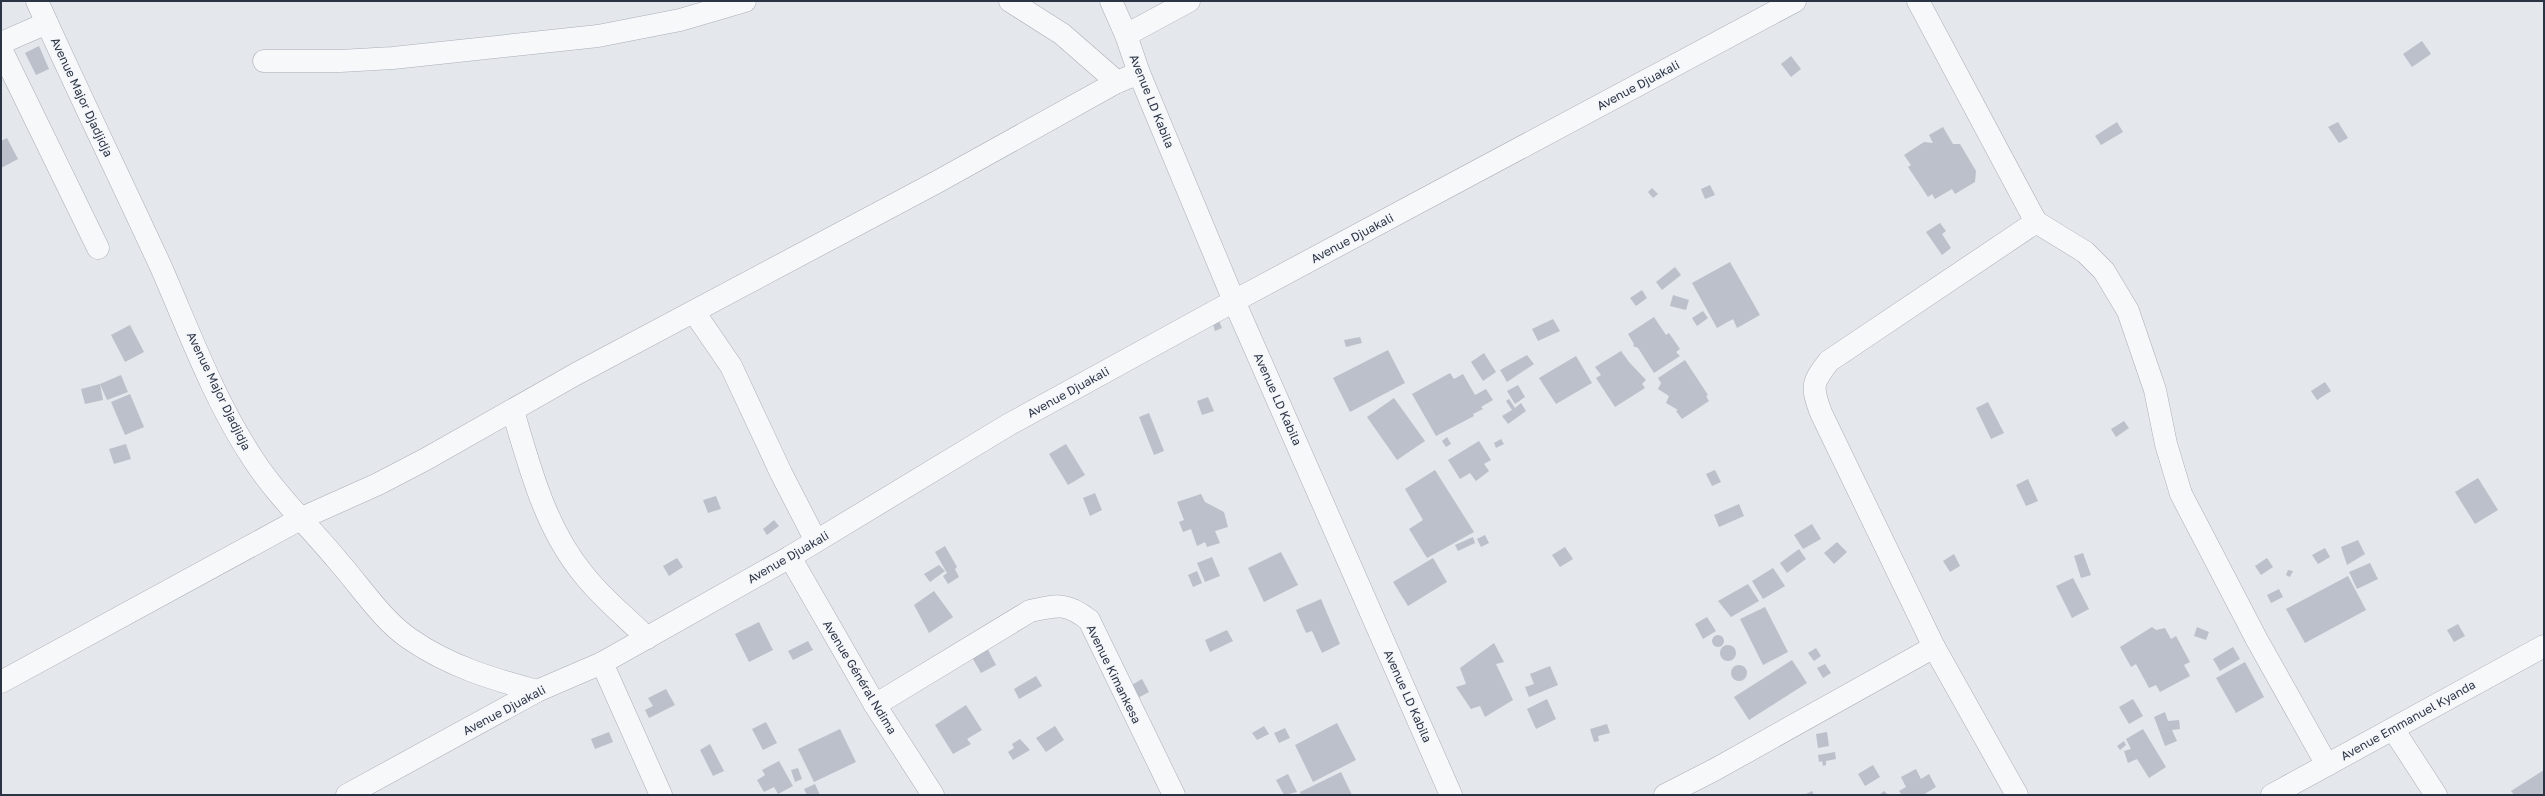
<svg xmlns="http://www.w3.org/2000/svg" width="2545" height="796" font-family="'Golos Text',sans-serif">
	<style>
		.building { fill: #bbc0ca }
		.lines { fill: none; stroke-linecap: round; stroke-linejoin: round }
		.minor-casing { stroke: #a9aeb7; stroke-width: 23 }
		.minor { stroke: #f7f8fa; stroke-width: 22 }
		.labels { text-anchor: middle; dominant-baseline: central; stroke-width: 3; stroke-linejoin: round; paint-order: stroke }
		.street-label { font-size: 12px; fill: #2b3445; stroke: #f4f6f9 }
	</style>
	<rect width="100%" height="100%" fill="#e4e7ec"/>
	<g class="building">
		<polygon points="2422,41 2431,54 2412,67 2403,54"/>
		<polygon points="39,46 49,69 36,75 25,53"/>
		<polygon points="1791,56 1801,69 1791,77 1781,64"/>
		<polygon points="2117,122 2123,132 2101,145 2095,136"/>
		<polygon points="2338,122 2348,138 2339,143 2328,127"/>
		<polygon points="1943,127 1953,144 1960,144 1976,171 1975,182 1955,194 1952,189 1935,199 1932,194 1928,197 1908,167 1911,165 1904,155 1924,142 1933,143 1929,135"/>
		<polygon points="7,138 18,159 1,168 1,141"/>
		<polygon points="1710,185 1715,195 1705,199 1701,189"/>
		<polygon points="1652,188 1658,194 1653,198 1648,192"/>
		<polygon points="1940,223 1946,231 1942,234 1951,248 1942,255 1926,232"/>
		<polygon points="1730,262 1760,315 1737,328 1733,319 1717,328 1692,283"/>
		<polygon points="1675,267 1681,275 1662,290 1656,282"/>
		<polygon points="1642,290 1647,298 1636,306 1630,298"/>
		<polygon points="1673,295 1689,300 1686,310 1670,306"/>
		<polygon points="1703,311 1708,318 1697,326 1692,318"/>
		<polygon points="1654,317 1666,335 1669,333 1680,349 1676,352 1680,356 1654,373 1638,348 1633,346 1634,344 1628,334"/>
		<polygon points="1553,319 1560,331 1538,341 1532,329"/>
		<polygon points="1219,321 1222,328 1215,331 1213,324"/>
		<polygon points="130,325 144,352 125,362 111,335"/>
		<polygon points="1360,337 1362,343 1346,347 1344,340"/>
		<polygon points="1388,350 1405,383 1350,412 1333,378"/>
		<polygon points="1621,351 1629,362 1646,380 1642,384 1645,388 1615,407 1596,378 1601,375 1595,367"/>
		<polygon points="1484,353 1496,372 1483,381 1471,362"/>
		<polygon points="1527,355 1534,364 1507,382 1500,370"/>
		<polygon points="1576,356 1592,383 1556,404 1539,378"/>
		<polygon points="1685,360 1708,395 1706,396 1709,401 1682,419 1676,411 1678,410 1666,403 1669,396 1658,389 1661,383 1658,378"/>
		<polygon points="1450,373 1454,379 1463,374 1475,395 1486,389 1493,400 1481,407 1483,409 1473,414 1474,416 1436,436 1412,394"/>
		<polygon points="121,375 128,392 107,400 100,384 103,400 85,404 81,389 100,384"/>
		<polygon points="2325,382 2331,391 2317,400 2311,391"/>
		<polygon points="1518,385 1525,397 1515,404 1507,391"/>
		<polygon points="130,394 144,427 125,435 111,402"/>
		<polygon points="1208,397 1214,411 1202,415 1197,401"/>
		<polygon points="1394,398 1425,441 1397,460 1367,417"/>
		<polygon points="1509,399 1515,408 1521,403 1526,411 1508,424 1502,416 1512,410 1506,401"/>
		<polygon points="1988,402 2004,433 1991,439 1976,408"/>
		<polygon points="1149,413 1164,451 1154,455 1139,417"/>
		<polygon points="2124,421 2129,428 2116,437 2111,429"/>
		<polygon points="1447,437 1451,444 1446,447 1442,441"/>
		<polygon points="1501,439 1504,444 1496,448 1494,443"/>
		<polygon points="1479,441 1491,460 1484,464 1489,471 1476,481 1470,473 1460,479 1448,460"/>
		<polygon points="126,444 131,459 114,464 109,449"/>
		<polygon points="1066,444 1085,475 1068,485 1049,454"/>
		<polygon points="1435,470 1474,532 1427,558 1409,529 1423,520 1405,489"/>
		<polygon points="1715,470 1721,482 1712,486 1706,474"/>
		<polygon points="2478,478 2498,510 2475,524 2455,492"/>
		<polygon points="2028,479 2038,501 2026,506 2016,485"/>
		<polygon points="1095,493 1102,510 1090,516 1083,498"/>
		<polygon points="1201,494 1205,502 1224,512 1228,527 1215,531 1220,543 1207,547 1205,542 1197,546 1191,529 1183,532 1179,522 1184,520 1177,502"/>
		<polygon points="716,496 721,509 708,513 703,500"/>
		<polygon points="1739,504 1744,516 1719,527 1714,515"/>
		<polygon points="774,520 779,526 767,535 763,529"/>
		<polygon points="1812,524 1821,539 1803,549 1794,535"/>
		<polygon points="1485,535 1489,543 1481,547 1477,539"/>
		<polygon points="1473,537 1475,543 1458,551 1455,545"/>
		<polygon points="2358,540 2365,554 2347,565 2341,547"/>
		<polygon points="1837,542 1847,552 1834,564 1824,553"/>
		<polygon points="945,546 957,567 955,569 959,577 948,584 943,576 947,573 935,552"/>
		<polygon points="1565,547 1573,559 1560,567 1552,555"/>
		<polygon points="2325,548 2330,557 2318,564 2312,555"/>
		<polygon points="1799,549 1806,559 1787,573 1780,563"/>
		<polygon points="1281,552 1298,585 1264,602 1248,568"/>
		<polygon points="2083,553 2091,575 2081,578 2074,556"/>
		<polygon points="1954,554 1960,566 1950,572 1943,561"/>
		<polygon points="1212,557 1220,576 1205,582 1197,563"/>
		<polygon points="677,558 683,567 669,576 663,566"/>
		<polygon points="1433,558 1447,582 1408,606 1393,582"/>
		<polygon points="2267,558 2273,567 2261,575 2255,566"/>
		<polygon points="2370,563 2378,579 2357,589 2349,572"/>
		<polygon points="939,565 945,571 930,582 924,574"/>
		<polygon points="1773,568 1785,586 1763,599 1752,581"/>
		<polygon points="2288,570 2293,571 2290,577 2286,575"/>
		<polygon points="1197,571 1202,583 1193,587 1188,575"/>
		<polygon points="2348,576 2366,610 2305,643 2286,609"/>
		<polygon points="2073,578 2089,609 2072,618 2056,586"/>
		<polygon points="1748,584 1759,601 1731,617 1718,601"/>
		<polygon points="2279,589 2283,597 2271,603 2267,595"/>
		<polygon points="934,591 953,617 929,633 914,605"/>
		<polygon points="1321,599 1340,644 1322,653 1312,631 1306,633 1296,610"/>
		<polygon points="1765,607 1788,652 1763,665 1740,619"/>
		<polygon points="1707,617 1716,631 1703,639 1695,624"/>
		<polygon points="759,622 773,650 749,662 735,634"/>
		<polygon points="2458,624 2465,636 2454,642 2447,630"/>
		<polygon points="2152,627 2156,630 2165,628 2171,639 2176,636 2190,662 2184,665 2190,676 2160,692 2156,685 2149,688 2136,664 2131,667 2120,647"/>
		<polygon points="2197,627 2209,632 2206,640 2194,636"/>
		<polygon points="1227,630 1233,641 1210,652 1205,640"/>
		<circle cx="1718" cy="641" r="6"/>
		<polygon points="808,641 813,650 793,660 788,651"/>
		<polygon points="1494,643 1504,662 1496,664 1513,700 1485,717 1480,706 1471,709 1456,687 1466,684 1460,668"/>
		<circle cx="1728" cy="653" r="8"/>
		<polygon points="986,646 996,665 981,673 970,654"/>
		<polygon points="2233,647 2240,659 2220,671 2213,659"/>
		<polygon points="1816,648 1821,656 1814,661 1808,653"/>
		<polygon points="1792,660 1807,683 1749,720 1734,697"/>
		<polygon points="2245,662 2264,697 2236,713 2216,678"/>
		<polygon points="1825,664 1831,673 1823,678 1817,668"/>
		<circle cx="1739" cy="673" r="8"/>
		<polygon points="1550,666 1558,685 1529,697 1525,687 1534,684 1530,674"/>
		<polygon points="1036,676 1042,686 1019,699 1014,689"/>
		<polygon points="1142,679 1149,692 1134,700 1127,688"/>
		<polygon points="666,689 675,705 649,718 645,710 653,706 648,698"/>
		<polygon points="1547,699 1556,719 1536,729 1527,709"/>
		<polygon points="2133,699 2143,716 2129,724 2119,707"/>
		<polygon points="966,705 982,730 967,739 971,744 953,754 935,725"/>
		<polygon points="2165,712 2168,721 2179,720 2180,729 2172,730 2177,741 2165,746 2154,717"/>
		<polygon points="766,722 777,743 763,750 752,729"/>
		<polygon points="1337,723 1356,760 1313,782 1295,745"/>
		<polygon points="1607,724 1610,733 1598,736 1599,741 1594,742 1590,729"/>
		<polygon points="1055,726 1064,740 1046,752 1036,738"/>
		<polygon points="1264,726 1269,734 1257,740 1252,733"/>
		<polygon points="1285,728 1290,738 1279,743 1274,733"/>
		<polygon points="840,729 856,762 814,782 798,749"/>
		<polygon points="2143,729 2166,767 2149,778 2137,759 2128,763 2124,751 2131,749 2126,739"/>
		<polygon points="609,732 613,742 595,749 591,739"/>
		<polygon points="1827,732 1829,746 1818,748 1816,734"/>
		<polygon points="1020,739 1030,750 1013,760 1008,752 1014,748 1012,744"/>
		<polygon points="2124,741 2126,745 2120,750 2117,746"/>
		<polygon points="710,744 724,771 713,776 700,750"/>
		<polygon points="1835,752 1836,759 1826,761 1826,765 1823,766 1822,761 1819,762 1818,755"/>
		<polygon points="779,761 793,786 778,794 774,787 764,792 757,780 765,775 762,770"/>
		<polygon points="1873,765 1880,777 1865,786 1858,774"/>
		<polygon points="798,768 802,779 795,782 791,770"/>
		<polygon points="1916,769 1921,779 1929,774 1936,787 1923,795 1902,795 1899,791 1906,787 1901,777"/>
		<polygon points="2544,770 2544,795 2514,795 2511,791"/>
		<polygon points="1341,772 1352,795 1301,795 1300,792"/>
		<polygon points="1288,774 1297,792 1284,795 1276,780"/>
		<polygon points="815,784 820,795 807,795 804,789"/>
		<polygon points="1812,791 1814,795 1804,795"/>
		<polygon points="1884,791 1888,795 1879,795"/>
	</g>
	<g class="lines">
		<defs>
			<g id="minor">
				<path d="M37,1C77,90 120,178 161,267C189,331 214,400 253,459C277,496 310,527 338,561C361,587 382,620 410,639C449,666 492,679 537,691"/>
				<polyline points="1010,1 1062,34 1117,82"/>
				<polyline points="1111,1 1126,35 1139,73 1234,301 1451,795"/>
				<path d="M1918,1L2036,222L1829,361C1812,383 1811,386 1821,413L1934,647L2017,795"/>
				<polyline points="1126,35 1189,1"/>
				<polyline points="1,43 47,23"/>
				<polyline points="1,49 98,248"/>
				<polyline points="264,61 340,61 393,58 598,36 680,20 745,1"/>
				<polyline points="2036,222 2085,252 2104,271 2128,311 2155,390 2166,444 2181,494 2257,640 2327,765"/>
				<polyline points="694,312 731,366 781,473 816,541"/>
				<path d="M513,411C530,468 545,528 584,575C602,598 626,617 647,638"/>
				<polyline points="790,557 875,705 933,795"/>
				<polyline points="602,663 661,795"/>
				<polyline points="1,682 302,518 378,484 426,459 576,374 937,182 1117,82 1139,73"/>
				<path d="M875,705L1030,611C1057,605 1066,602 1089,620L1174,795"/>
				<polyline points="2393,729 2436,795"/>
				<polyline points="347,795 537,691 602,663 790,557 1008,425 1234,301 1795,1"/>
				<polyline points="1665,795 1714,770 1934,647"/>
				<polyline points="2272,795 2544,646"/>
			</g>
		</defs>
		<use href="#minor" class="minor-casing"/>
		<use href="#minor" class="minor"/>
	</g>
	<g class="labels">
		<g class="street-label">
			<text transform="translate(1638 85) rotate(-28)">Avenue Djuakali</text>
			<text transform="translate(82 97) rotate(65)">Avenue Major Djadjidja</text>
			<text transform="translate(1152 101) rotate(68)">Avenue LD Kabila</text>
			<text transform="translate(1352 238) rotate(-28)">Avenue Djuakali</text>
			<text transform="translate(219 391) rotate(64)">Avenue Major Djadjidja</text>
			<text transform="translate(1068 392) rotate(-29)">Avenue Djuakali</text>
			<text transform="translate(1278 399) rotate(66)">Avenue LD Kabila</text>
			<text transform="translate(788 557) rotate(-30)">Avenue Djuakali</text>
			<text transform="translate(1114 674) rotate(64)">Avenue Kimankesa</text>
			<text transform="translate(860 677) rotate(59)">Avenue Général Ndima</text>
			<text transform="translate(1408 696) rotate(66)">Avenue LD Kabila</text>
			<text transform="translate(504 710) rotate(-28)">Avenue Djuakali</text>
			<text transform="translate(2408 720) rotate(-29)">Avenue Emmanuel Kyanda</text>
		</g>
	</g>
	<rect width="2545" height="796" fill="none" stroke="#2b3445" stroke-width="4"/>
</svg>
